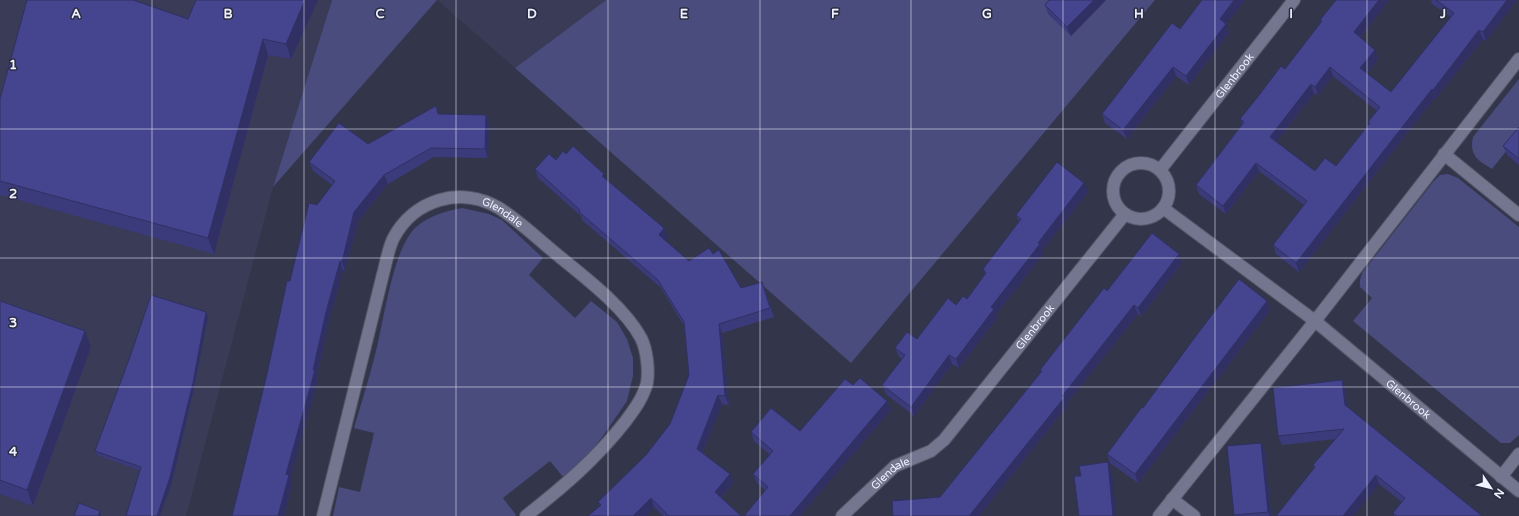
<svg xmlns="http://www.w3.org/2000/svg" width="1519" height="516" font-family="'Varela Round',sans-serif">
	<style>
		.built { fill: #393b57 }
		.green { fill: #494c7d }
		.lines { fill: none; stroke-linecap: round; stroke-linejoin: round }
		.minor-casing { stroke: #525466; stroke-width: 14 }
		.minor { stroke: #73768e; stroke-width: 12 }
		.wall { fill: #3b3b7b; fill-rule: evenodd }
		.shaded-wall { fill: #303064 }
		.building { fill: #45458f; stroke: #303064; fill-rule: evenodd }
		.grid { fill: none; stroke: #eff1ff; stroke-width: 1; stroke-opacity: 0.55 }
		.labels { text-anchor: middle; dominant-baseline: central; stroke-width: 3; stroke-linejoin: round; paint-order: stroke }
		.street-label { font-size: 11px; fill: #eff1ff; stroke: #292b40 }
		.grid-label { font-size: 13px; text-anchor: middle; font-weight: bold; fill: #eff1ff; stroke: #292b40; stroke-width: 3; stroke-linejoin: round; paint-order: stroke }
	</style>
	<rect width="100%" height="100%" fill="#33354a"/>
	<g class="built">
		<polygon points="0,0 332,0 273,187 186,516 0,516"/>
		<polygon points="437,0 606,0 515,68"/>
	</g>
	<g class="green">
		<polygon points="332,0 437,0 273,187"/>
		<polygon points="606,0 1155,0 851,363 515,68"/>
		<path d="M1519,79V135L1492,169C1478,160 1469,156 1473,137Z"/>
		<polygon points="1448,174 1458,178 1519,227 1519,435 1510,443 1501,443 1353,321 1372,298 1360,287 1360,280 1362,273 1433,182 1440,175"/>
		<path d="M462,208L489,214L502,220L543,258L529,275L575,318L591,301L617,322L627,339L633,358V376L627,401L603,436L584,460L563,477L550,461L503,498L516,515L515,516H333L339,487L360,492L374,433L354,428C361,404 369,379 375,355C384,322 392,251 415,228C428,216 445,211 462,208Z"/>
	</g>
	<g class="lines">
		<defs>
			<g id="minor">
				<polyline points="1444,154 1519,215"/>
				<circle cx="1141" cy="191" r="28"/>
				<path id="s1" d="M1160,170L1294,0"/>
				<path id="s2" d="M1163,208L1315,321L1519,491"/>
				<polyline points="1501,477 1519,454"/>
				<polyline points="1172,499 1194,516"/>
				<path id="s3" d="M323,516L383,274C386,263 388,250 393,239C413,200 460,185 499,208C521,222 540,241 560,257C587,279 625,308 641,338C647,350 649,370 647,383C643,398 634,410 625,422C596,459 563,487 526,516"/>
				<path id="s4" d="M842,516L895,466L931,451L944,440L1125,214"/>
				<polyline points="1159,516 1315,321 1519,59"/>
			</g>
		</defs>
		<use href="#minor" class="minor-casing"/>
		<use href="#minor" class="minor"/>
	</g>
	<g class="wall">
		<polygon points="318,0 291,59 268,55 214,254 0,195 0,99 188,19"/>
		<polygon points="1106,0 1071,36 1048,14 1045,5"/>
		<polygon points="1202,0 1245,0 1226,24 1229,33 1189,85 1176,76 1127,139 1105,123 1102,114 1180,29"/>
		<path d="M1389,0L1360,38L1378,59L1367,73L1391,92L1451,17L1432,4L1431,0H1517L1486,41L1483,39L1436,98L1435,97L1299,272L1276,254L1273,245L1304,205L1259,171L1226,214L1199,194L1196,185L1242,124L1240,119L1285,69L1321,22L1320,20ZM1333,76L1377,111L1368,122L1369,124L1336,166L1315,171L1276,142L1314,93L1318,95Z"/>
		<polygon points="436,106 438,114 486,115 489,124 488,158 434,157 388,184 358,221 345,271 343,270 329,321 317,375 318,379 290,480 292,484 284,516 290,281 317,205 332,185 313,171 309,162 368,144"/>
		<polygon points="1519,127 1519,165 1507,155 1503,146"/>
		<polygon points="566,154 606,180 668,237 665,240 689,261 713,254 741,288 762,282 774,317 722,333 729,405 722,404 702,453 733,482 721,498 741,516 663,516 654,507 600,506 598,502 646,455 670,424 689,375 684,326 661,288 582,220 581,216 538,178 535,169"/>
		<polygon points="1088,192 1042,250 1044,253 996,314 997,318 959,368 952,364 914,416 886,394 882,385 902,359 899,357 895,348 917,339 956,305 967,299 985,274 983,269 1019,222 1016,215"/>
		<polygon points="1179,254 1182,263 1141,316 1138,314 1066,404 1067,406 979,516 893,516 940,497 1041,372 1040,370 1107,291"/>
		<polygon points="0,301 91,347 33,506 0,494"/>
		<polygon points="1267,301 1270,310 1138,483 1110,463 1107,454 1143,408"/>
		<polygon points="206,312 208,317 194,388 172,482 97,455 95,451"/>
		<polygon points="1342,380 1345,389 1347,407 1482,516 1394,516 1393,513 1402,502 1379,484 1314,468 1313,465 1336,439 1282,445 1278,436"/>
		<polygon points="853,385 887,401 891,410 765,490 757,483 753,474 770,455 754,441 751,432 800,431"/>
		<polygon points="1265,452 1271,516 1234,516 1234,515"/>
	</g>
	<g class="shaded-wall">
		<polygon points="305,0 318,0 291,59 286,44"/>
		<polygon points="1094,0 1106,0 1071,36 1067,27"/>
		<polygon points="1234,0 1245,0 1226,24 1229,33 1189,85 1186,76 1220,19"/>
		<polygon points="1379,0 1389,0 1357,41 1354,32"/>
		<polygon points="1507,0 1517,0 1486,41 1483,32"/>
		<polygon points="1479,30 1483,39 1436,98 1433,90"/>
		<polygon points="263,39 268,55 214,254 208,238"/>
		<polygon points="1375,50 1378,59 1364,77 1360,68"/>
		<polygon points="1173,67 1176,76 1127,139 1123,130"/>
		<polygon points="1330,67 1333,76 1318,95 1315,87"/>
		<polygon points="1311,84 1314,93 1273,146 1270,137"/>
		<polygon points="1432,89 1435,97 1299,272 1296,263"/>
		<polygon points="486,115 489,124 488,158 485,149"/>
		<polygon points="1256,163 1259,171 1226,214 1223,206"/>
		<polygon points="604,174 607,183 602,176"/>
		<polygon points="384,175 388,184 358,221 345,271 342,262 354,212"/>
		<polygon points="1084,183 1088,192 1042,250 1044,253 996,314 997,318 959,368 956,359 991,307 1038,243"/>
		<polygon points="664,228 668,237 662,244 659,235"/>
		<polygon points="1179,254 1182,263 1141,316 1138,308"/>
		<polygon points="340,261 343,270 329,321 317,375 318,379 290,480 292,484 284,516 278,516 286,474 313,370 326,312"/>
		<polygon points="1267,301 1270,310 1138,483 1135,474"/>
		<polygon points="1134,305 1138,314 1066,404 1067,406 979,516 969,516"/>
		<polygon points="206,312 208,317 194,388 172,482 160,516 157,516"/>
		<polygon points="719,324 722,333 729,405 725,396"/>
		<polygon points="85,331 91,347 33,506 27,490"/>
		<polygon points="949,355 952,364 914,416 911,407"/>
		<polygon points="1342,380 1345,389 1348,414 1345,405"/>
		<polygon points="718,395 722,404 700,457 697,449"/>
		<polygon points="887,401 891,410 800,516 790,516"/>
		<polygon points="1261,443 1265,452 1271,516 1270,516 1268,512"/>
		<polygon points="1108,462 1112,472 1116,516 1113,516"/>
		<polygon points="730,474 733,482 718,501 715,492"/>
		<polygon points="1376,475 1379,484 1353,516 1343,516"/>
		<polygon points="651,498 654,507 646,516 633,516"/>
		<polygon points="100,511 101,516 98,516"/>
	</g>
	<g class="building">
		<polygon points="27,0 133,0 188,19 196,0 305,0 286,44 263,39 208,238 0,181 0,99"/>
		<polygon points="1049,0 1094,0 1067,27 1045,5"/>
		<polygon points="1202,0 1234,0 1220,19 1226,24 1186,76 1173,67 1123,130 1102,114 1172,23 1180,29"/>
		<path d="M1336,0H1379L1354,32L1375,50L1360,68L1391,92L1454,13L1436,0H1507L1483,32L1479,30L1433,90L1432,89L1296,263L1273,245L1307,201L1256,163L1223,206L1196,185L1244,122L1240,119L1260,94L1281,66L1285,69L1322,21L1320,20ZM1330,67L1380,107L1368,122L1370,123L1336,166L1325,158L1315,171L1270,137L1311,84L1315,87Z"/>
		<polygon points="436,106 438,114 486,115 485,149 431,148 384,175 354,212 342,262 340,261 326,312 313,370 315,370 286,474 289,475 278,516 232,516 267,374 287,281 290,281 309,203 317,205 335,181 309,162 339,123 368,144"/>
		<polygon points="1519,127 1519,159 1503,146"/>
		<polygon points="573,146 604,174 602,176 664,228 659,235 689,261 709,248 713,254 719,250 741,288 762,282 770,308 719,324 725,396 718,395 697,449 730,474 715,492 741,516 669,516 651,498 633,516 588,516 601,505 598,502 646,455 670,424 689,375 684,322 658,280 579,212 580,210 535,169 549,154 556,160 563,151 566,154"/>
		<polygon points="1057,162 1084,183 1038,243 1040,244 991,307 994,309 956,359 949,355 911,407 882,385 905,355 895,348 907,332 917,339 948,298 956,305 963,296 967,299 986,273 983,269 1021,219 1016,215"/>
		<polygon points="1152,233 1179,254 1138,308 1134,305 1062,396 1064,398 969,516 893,516 892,501 940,497 1042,371 1040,370 1104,288 1107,291"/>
		<polygon points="1239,279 1267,301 1135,474 1107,454 1142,407 1143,408 1196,336"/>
		<polygon points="151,295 206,312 193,383 170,477 157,516 126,516 141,467 95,451 131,354"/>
		<polygon points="0,301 85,331 27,490 0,480"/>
		<polygon points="860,378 887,401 790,516 744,516 768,487 753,474 773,451 751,432 771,408 800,431 845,379 853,385"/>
		<polygon points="1342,380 1345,405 1482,516 1397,516 1393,513 1405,498 1376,475 1343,516 1276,516 1315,467 1313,465 1344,429 1278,436 1273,388"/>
		<polygon points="1261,443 1268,512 1234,515 1227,446"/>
		<polygon points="1108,462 1113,516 1079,516 1074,476 1081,476 1079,466"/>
		<polygon points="79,503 100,511 98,516 74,516"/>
	</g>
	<path class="grid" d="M152,0V516M304,0V516M456,0V516M608,0V516M760,0V516M911,0V516M1063,0V516M1215,0V516M1367,0V516M0,129H1519M0,258H1519M0,387H1519"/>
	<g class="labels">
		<g class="street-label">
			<text stroke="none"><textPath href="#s1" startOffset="120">Glenbrook</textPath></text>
			<text stroke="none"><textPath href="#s3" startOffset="415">Glendale</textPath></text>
			<text stroke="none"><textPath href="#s4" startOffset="274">Glenbrook</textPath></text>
			<text stroke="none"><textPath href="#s2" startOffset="311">Glenbrook</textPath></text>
			<text stroke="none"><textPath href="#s4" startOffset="65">Glendale</textPath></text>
		</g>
	</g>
	<g class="grid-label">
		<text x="76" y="18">A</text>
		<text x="228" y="18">B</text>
		<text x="380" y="18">C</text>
		<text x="532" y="18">D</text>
		<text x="684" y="18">E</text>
		<text x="835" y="18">F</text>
		<text x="987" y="18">G</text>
		<text x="1139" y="18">H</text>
		<text x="1291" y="18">I</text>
		<text x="1443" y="18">J</text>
		<text x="13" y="69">1</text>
		<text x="13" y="198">2</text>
		<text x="13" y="327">3</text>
		<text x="13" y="456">4</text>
	</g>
	<g transform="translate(1491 488) rotate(125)" stroke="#292b40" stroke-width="3" paint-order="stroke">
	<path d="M0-3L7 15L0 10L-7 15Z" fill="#eff1ff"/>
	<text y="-6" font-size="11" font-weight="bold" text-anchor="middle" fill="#eff1ff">N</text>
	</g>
</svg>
